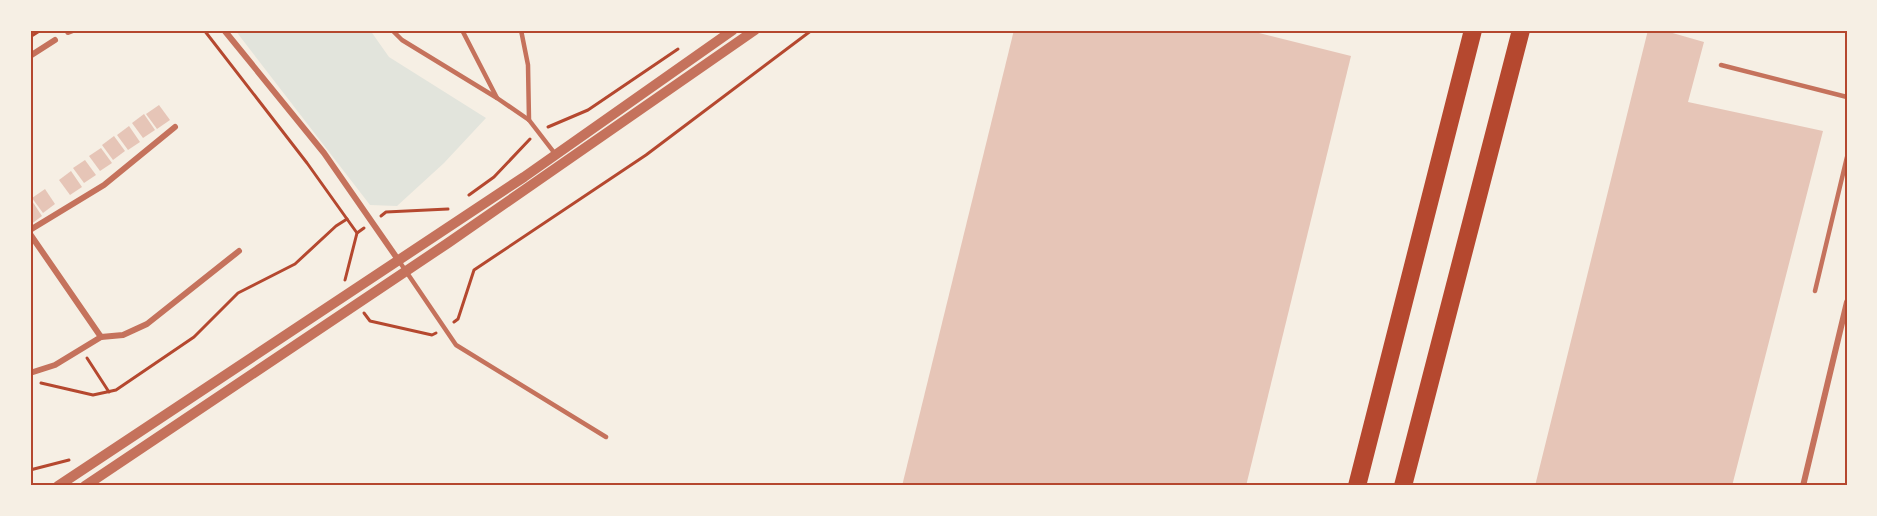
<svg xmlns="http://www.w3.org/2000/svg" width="1877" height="516" font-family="'IBM Plex Serif',serif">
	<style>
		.green { fill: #e2e4dc }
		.building { fill: #e6c5b7 }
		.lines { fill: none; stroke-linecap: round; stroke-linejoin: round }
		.path { stroke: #b5482f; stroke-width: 3 }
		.service { stroke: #c5725c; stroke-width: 4.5 }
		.minor { stroke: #c5725c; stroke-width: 6 }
		.tertiary { stroke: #c5725c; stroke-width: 10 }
		.motorway { stroke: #b5482f; stroke-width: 18 }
		.neatline { fill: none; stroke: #b5482f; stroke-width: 2 }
	</style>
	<rect width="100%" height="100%" fill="#f6efe4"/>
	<polygon class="green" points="235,30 370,30 389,57 486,118 444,163 397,206 370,205"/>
	<g class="building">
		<polygon points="1014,30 1247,30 1351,56 1246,486 902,486"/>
		<polygon points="1648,30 1662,30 1704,42 1688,102 1823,131 1732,486 1535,486"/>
		<polygon points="159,105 170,120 157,129 146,114"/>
		<polygon points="144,114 155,130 143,138 132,123"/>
		<polygon points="129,126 140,142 128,150 117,135"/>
		<polygon points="114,136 125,151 113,160 102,145"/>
		<polygon points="101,148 112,163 100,171 89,156"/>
		<polygon points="85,160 96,175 84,183 73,168"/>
		<polygon points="71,171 82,187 70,195 59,180"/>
		<polygon points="45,189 55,204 43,213 32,198"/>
		<polygon points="32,201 42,216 30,225 30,202"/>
	</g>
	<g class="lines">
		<g class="path">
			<polyline points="204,30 307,163 357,233"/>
			<polyline points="30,37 41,30"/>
			<polyline points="548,127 588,110 678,49"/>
			<polyline points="469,195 494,177 530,139"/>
			<polyline points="381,216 386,212 448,209"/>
			<polyline points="345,280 357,233 364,228"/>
			<polyline points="364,313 370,321 432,335 436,333"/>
			<polyline points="454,322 458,319 474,270 646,155 812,30"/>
			<polyline points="87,358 109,392"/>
			<polyline points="41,383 93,395 116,390 194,337 238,293 295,264 336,226 347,219"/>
			<polyline points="30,470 69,460"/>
		</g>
		<g class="service">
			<polyline points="392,30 402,40 497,98 529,120 556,155"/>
			<polyline points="462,30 497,98"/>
			<polyline points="521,30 528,65 529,120"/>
			<polyline points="1721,65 1847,97"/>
			<polyline points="399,261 456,345 606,437"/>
			<polyline points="1815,291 1847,157"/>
		</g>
		<g class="minor">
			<polyline points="224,30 324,153 399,261"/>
			<polyline points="68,32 73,30"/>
			<polyline points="30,56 55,40"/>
			<polyline points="30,230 104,185 175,127"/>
			<polyline points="30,234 101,337 123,335 147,324 239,251"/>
			<polyline points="30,373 55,365 101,337"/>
			<polyline points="1803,486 1847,302"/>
		</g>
		<g class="tertiary">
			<polyline points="58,486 524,177 733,30"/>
			<polyline points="85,486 448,243 755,30"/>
		</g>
		<g class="motorway">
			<polyline points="1357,486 1473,30"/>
			<polyline points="1403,486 1521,30"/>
		</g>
	</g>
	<rect width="1877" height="516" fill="none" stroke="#f6efe4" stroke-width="63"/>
	<rect x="32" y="32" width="1814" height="452" class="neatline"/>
</svg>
